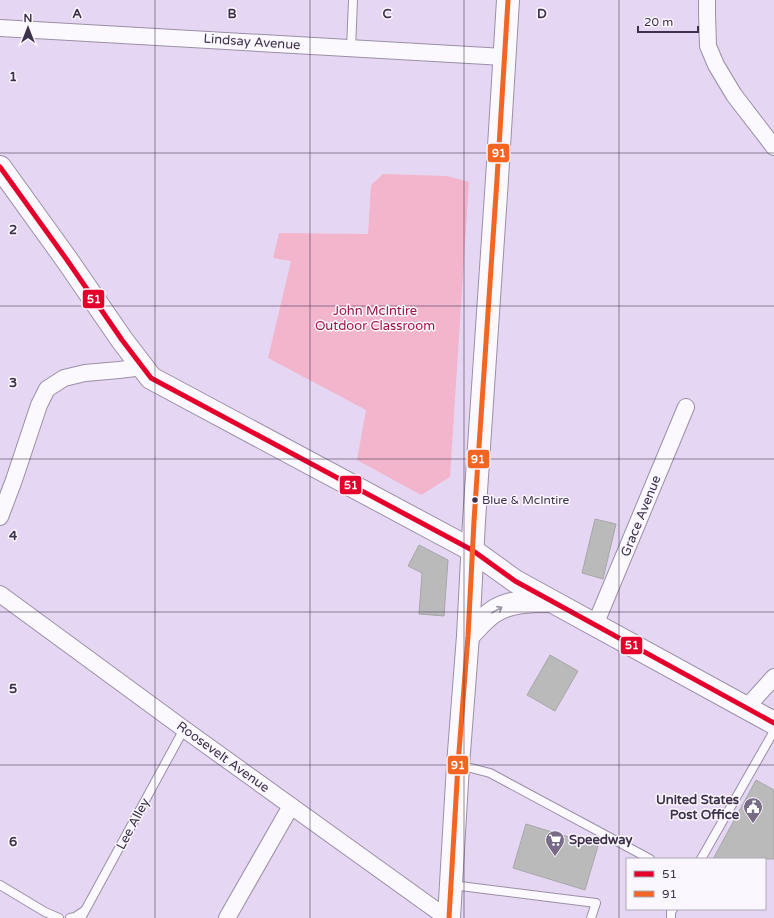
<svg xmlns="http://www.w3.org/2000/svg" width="774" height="918" font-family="'Varela Round',sans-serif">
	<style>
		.green { fill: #f2b5cc }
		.building { fill: #bbbaba; stroke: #a8a7a8 }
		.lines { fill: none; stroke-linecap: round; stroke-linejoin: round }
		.lane-casing { stroke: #9b8fa7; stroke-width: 10 }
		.street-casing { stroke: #9b8fa7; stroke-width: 18 }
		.secondary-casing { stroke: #9b8fa7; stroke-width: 24 }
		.lane { stroke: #fbf9fd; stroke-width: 8 }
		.street { stroke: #fbf9fd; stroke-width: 16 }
		.secondary { stroke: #fbf9fd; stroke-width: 22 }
		.bus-1-casing { stroke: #fbf7fe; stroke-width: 8 }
		.bus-2-casing { stroke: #fbf7fe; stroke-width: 8 }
		.bus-1 { stroke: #e4002b; stroke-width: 5 }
		.bus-2 { stroke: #f26522; stroke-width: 5 }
		.oneway { stroke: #9c95a4 }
		.grid { fill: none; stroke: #3e314b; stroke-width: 1; stroke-opacity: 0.55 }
		.bus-dot { fill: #3e314b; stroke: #fbf7fe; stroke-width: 1.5 }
		.labels { text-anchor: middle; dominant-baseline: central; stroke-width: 3; stroke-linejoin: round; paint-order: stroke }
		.bus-label { font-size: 12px; fill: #3e314b; stroke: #fbf7fe; text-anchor: start }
		.street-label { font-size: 13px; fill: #3e314b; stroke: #fbf7fe }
		.park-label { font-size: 13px; fill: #9c1544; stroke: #fbf7fe }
		.poi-label { font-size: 13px; font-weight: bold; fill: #3e314b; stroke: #fbf7fe; text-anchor: end }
		.grid-label { font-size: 13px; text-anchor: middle; font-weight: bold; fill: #3e314b; stroke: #fbf7fe; stroke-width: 3; stroke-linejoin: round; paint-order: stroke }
		.line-badge { stroke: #fbf7fe; stroke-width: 1.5 }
		.badge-label { font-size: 11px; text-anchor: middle; font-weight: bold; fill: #fff }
	</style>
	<rect width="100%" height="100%" fill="#e5d7f3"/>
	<polygon class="green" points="383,174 447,176 469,182 450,477 421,495 357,460 366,410 268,358 291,261 273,258 279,233 368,234 371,185"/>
	<g class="building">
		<polygon points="595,519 616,524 603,579 582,573"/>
		<polygon points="419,545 448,560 444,616 419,614 422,573 408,566"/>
		<polygon points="550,655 578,671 555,711 527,695"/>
		<polygon points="756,780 774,790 774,859 713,859"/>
		<polygon points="526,824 598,846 585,890 513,868"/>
	</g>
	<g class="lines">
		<defs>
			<g id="lane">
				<polyline points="351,49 353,0"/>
				<polyline points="459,765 490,773 650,859"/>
				<polyline points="701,859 774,731"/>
				<polyline points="0,885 45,912 59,918"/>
				<polyline points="452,885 596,903 591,918"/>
				<polyline points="70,918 75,917 84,911"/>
				<polyline points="81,918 184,729"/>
				<polyline points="671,918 671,912 673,909"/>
			</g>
			<g id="street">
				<polyline points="707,0 707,13 708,46 716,65 734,95 774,147"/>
				<polyline points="0,28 504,57"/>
				<polyline points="0,517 14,480 39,405 47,389 64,378 85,373 119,370 143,367"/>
				<polyline points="0,594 184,729 447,918"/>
				<polyline points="595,625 686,407"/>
				<polyline points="746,708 774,677"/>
				<polyline points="227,918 291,806"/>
			</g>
			<g id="secondary">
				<polyline points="0,167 67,260 122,340 151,378 472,550 515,581 774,723"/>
				<path d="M468,636C476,628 484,618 493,612C509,601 531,601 550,601"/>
				<polyline points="449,918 458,765 468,636 474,521 497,179 508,0"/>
			</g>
		</defs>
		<use href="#lane" class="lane-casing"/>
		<use href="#street" class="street-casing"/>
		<use href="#secondary" class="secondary-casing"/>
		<use href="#lane" class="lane"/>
		<use href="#street" class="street"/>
		<use href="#secondary" class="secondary"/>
		<defs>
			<polyline id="bus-1" points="0,167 67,260 122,340 151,378 472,550 515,581 774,723"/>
			<polyline id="bus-2" points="449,918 458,765 468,636 474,521 497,179 508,0"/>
		</defs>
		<use href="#bus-1" class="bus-1-casing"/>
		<use href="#bus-2" class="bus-2-casing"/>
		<use href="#bus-1" class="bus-1"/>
		<use href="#bus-2" class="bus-2"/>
	</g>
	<defs><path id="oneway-shaft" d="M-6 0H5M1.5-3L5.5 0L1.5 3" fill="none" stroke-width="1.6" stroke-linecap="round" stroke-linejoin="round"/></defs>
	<use class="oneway" href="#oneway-shaft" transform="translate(497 610) rotate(-29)"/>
	<path class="grid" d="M155,0V918M310,0V918M464,0V918M619,0V918M0,153H774M0,306H774M0,459H774M0,612H774M0,765H774"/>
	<defs>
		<symbol id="civic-pin" viewBox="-11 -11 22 30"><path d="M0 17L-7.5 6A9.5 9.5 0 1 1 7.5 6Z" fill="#786b86" stroke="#fbf7fe"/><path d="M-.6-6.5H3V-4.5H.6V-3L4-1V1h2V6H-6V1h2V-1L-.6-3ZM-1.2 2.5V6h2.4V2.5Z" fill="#fff"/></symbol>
		<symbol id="supermarket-pin" viewBox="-11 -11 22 30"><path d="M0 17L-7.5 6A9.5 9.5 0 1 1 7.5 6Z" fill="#786b86" stroke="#fbf7fe"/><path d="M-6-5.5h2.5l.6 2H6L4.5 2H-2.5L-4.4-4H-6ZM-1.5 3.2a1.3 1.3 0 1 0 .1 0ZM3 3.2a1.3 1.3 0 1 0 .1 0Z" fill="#fff"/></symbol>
	</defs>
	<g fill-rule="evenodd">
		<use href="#civic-pin" x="742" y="796" width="22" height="30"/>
		<use href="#supermarket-pin" x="544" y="829" width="22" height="30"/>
	</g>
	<circle class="bus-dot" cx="475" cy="500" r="3.5"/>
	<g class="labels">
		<g class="bus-label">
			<text x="482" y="500">Blue &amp; McIntire</text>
		</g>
		<g class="street-label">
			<text transform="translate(252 42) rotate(4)">Lindsay Avenue</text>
			<text transform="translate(641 516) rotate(-68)">Grace Avenue</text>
			<text transform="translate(223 757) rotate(36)">Roosevelt Avenue</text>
			<text transform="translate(133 824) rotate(-62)">Lee Alley</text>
		</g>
		<g class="park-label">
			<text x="375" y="311">John McIntire<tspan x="375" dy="15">Outdoor Classroom</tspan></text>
		</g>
		<g class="poi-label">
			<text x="739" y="800">United States<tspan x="739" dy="15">Post Office</tspan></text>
			<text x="569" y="840" text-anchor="start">Speedway</text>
		</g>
	</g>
	<g class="grid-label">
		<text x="77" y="18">A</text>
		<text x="232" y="18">B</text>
		<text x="387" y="18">C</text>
		<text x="542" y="18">D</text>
		<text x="13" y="81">1</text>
		<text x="13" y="234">2</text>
		<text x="13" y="387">3</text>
		<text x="13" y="540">4</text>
		<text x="13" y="693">5</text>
		<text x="13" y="846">6</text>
	</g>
	<g class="line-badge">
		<rect x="487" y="143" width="23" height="20" rx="4" fill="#f26522"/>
		<rect x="82" y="289" width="23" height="20" rx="4" fill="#e4002b"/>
		<rect x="467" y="449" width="23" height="20" rx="4" fill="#f26522"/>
		<rect x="339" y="475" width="23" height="20" rx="4" fill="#e4002b"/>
		<rect x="620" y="636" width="23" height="19" rx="4" fill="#e4002b"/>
		<rect x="447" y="755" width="22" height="20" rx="4" fill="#f26522"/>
	</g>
	<g class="badge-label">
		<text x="499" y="157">91</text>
		<text x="94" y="303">51</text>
		<text x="478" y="463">91</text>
		<text x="351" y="489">51</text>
		<text x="632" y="649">51</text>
		<text x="458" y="769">91</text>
	</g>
	<rect x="626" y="858" width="140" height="52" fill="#fbf7fe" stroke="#afa8b6"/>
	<rect x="634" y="871" width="20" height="6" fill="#e4002b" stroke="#afa8b6"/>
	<text x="662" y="878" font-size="12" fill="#3e314b">51</text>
	<rect x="634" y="891" width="20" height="6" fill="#f26522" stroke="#afa8b6"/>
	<text x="662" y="898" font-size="12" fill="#3e314b">91</text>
	<g transform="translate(28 28)" stroke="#fbf7fe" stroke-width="3" paint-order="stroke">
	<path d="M0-3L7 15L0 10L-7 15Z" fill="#3e314b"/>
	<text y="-6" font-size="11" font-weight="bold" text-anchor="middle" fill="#3e314b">N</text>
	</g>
	<path d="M638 26v6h60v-6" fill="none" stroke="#3e314b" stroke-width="2"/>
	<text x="644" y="26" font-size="12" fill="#3e314b" stroke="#fbf7fe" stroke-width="3" paint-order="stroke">20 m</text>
</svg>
